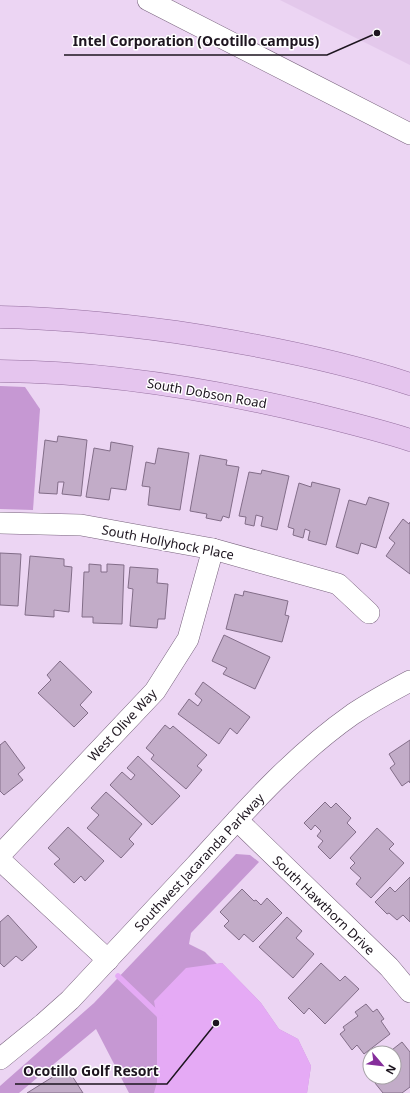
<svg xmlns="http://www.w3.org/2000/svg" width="410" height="1093" font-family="'Noto Sans',sans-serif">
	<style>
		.built { fill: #e3c8eb }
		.green { fill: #c698d3 }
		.water { fill: #e5aaf5 }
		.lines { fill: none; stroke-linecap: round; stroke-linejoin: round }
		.stream { stroke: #e5aaf5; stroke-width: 5.5 }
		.building { fill: #c2acc8; stroke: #826d88 }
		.minor-casing { stroke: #78637d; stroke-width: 22 }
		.major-casing { stroke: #946e9e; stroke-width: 23 }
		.minor { stroke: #fff; stroke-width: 21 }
		.major { stroke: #e5c5ee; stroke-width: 22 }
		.labels { text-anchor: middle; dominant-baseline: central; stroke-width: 3; stroke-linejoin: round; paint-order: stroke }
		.street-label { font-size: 13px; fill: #1d151f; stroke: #fff }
		.leader { fill: none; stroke: #1d151f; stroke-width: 1.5 }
		.callout-dot { fill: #1d151f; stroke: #fff; stroke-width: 1.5 }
		.callout-label { font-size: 14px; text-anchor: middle; font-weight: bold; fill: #1d151f; stroke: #fff; stroke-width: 3; stroke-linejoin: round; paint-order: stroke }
	</style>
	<rect width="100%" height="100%" fill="#ecd5f3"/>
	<polygon class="built" points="280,0 410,0 410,65"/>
	<g class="green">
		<polygon points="0,386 25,387 40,409 33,510 0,509"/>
		<polygon points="236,854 250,855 259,862 191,933 189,944 205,952 217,964 222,963 261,1003 279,1029 298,1039 311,1066 307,1093 129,1093 96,1029 19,1093 0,1093 0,1086 94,1003"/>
	</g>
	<polygon class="water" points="222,963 261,1003 279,1029 298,1039 311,1066 307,1093 154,1093 157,1082 157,1018 154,1001 186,968"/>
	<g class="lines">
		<polyline class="stream" points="118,976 160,1016"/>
	</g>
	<g class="building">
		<polygon points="58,436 87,440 81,496 62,494 64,482 58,482 57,494 39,493 45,440 57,442"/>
		<polygon points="111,442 133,446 126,490 111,488 109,500 86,497 94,448 110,451"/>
		<polygon points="158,448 189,453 180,510 148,505 150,487 142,486 146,462 155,464"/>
		<polygon points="200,455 227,460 226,465 239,467 229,518 223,516 221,521 206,518 207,514 190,511"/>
		<polygon points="262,470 289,476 277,530 261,526 263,517 256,515 254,526 245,524 246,517 239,516 249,472 261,474"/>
		<polygon points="312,482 340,489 326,545 308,540 310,531 305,529 303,538 293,535 294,529 288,527 299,483 311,487"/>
		<polygon points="369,497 389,503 376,548 361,543 358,554 336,547 349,500 366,505"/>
		<polygon points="403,519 409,524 410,522 410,574 386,556 395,543 389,538"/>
		<polygon points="0,553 21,554 18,606 0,605"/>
		<polygon points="30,556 64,559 64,566 72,567 69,612 54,610 54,617 25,615"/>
		<polygon points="89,564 101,565 101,572 107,572 107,564 124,565 122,624 93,623 93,617 82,617 84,572 89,572"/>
		<polygon points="130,567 158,569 157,583 168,584 165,619 158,619 157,628 130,626 133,589 128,588"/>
		<polygon points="244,591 288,601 285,615 289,616 282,642 226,629 235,594 243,596"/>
		<polygon points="224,635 270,657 255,689 223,674 227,668 212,661"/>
		<polygon points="60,661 92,692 80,705 88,713 74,727 38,693 51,680 47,675"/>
		<polygon points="203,682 250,717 237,734 230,728 219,744 178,714 189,699 198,706 202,700 195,694"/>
		<polygon points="165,725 170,729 173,726 207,755 197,766 202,770 186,789 151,759 154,755 146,748"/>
		<polygon points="410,740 410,783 409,781 402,786 390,768 395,764 389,754"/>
		<polygon points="5,741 25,768 18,774 23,780 4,795 0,791 0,745"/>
		<polygon points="138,756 180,796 152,825 110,785 122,772 131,780 135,775 127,768"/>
		<polygon points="106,792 142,824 129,839 134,844 121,858 87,828 99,815 91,808"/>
		<polygon points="325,802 331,808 336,803 351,818 347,823 356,832 330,859 318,847 323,841 317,836 321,831 315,825 311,830 304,823"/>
		<polygon points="68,827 104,861 85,881 81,876 74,883 54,864 60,859 48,848"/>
		<polygon points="377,828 394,844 389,849 404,863 371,898 356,884 361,878 350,868 355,863 350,858"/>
		<polygon points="410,877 410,922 403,915 397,920 389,913 387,914 375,902 390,887 395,892"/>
		<polygon points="242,889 254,901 256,900 261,905 267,898 282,913 253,942 244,934 239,940 224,926 229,921 220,912"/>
		<polygon points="8,915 37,947 22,961 16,956 4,967 0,963 0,922"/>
		<polygon points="287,917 302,931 296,938 314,954 293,978 259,947"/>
		<polygon points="321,963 340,981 345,976 359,989 325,1024 309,1008 304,1014 288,998"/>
		<polygon points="366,1004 373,1012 377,1009 384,1019 381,1021 390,1034 364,1054 357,1045 352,1050 340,1034 345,1030 343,1027 358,1016 355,1012"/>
		<polygon points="402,1042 410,1052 410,1087 402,1093 383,1093 375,1083 380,1079 378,1077 394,1077 394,1053 388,1053"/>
		<polygon points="67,1068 83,1093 27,1093"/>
	</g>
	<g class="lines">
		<defs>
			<g id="minor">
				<polyline points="148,0 410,134"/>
				<polyline points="0,523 81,525 213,549 338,584 369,613"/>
				<polyline points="237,820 389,967 410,992"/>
				<polyline points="0,855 155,691 188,639 213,549"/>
				<polyline points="0,860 108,960"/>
				<path d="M0,1059L43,1024L70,1000C112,955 154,910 196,865C244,812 293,756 353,714C371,702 391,691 410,681"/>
			</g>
			<g id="major">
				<path d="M0,317C59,318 117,324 176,332C255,344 334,359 410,384"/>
				<path d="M0,371C106,372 211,389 314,414C346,422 379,430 410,440"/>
			</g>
		</defs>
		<use href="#minor" class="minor-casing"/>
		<use href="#major" class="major-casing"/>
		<use href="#minor" class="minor"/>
		<use href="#major" class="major"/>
	</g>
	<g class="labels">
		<g class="street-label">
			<text transform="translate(207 393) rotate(10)">South Dobson Road</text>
			<text transform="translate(168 542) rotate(11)">South Hollyhock Place</text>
			<text transform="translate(122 725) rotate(-47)">West Olive Way</text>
			<text transform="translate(199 862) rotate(-47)">Southwest Jacaranda Parkway</text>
			<text transform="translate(324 905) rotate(44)">South Hawthorn Drive</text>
		</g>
	</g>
	<path class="leader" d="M377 33L327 55H64M216 1023L167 1084H15"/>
	<g class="callout-dot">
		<circle cx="377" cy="33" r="4"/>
		<circle cx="216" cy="1023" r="4"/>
	</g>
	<g class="callout-label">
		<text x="196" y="46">Intel Corporation (Ocotillo campus)</text>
		<text x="91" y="1076">Ocotillo Golf Resort</text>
	</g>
	<g transform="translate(382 1065) rotate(118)"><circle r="19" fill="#ffffff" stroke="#a5a1a5"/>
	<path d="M0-3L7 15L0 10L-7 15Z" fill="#852e9b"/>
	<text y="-6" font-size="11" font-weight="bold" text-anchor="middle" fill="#1d151f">N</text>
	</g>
</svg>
